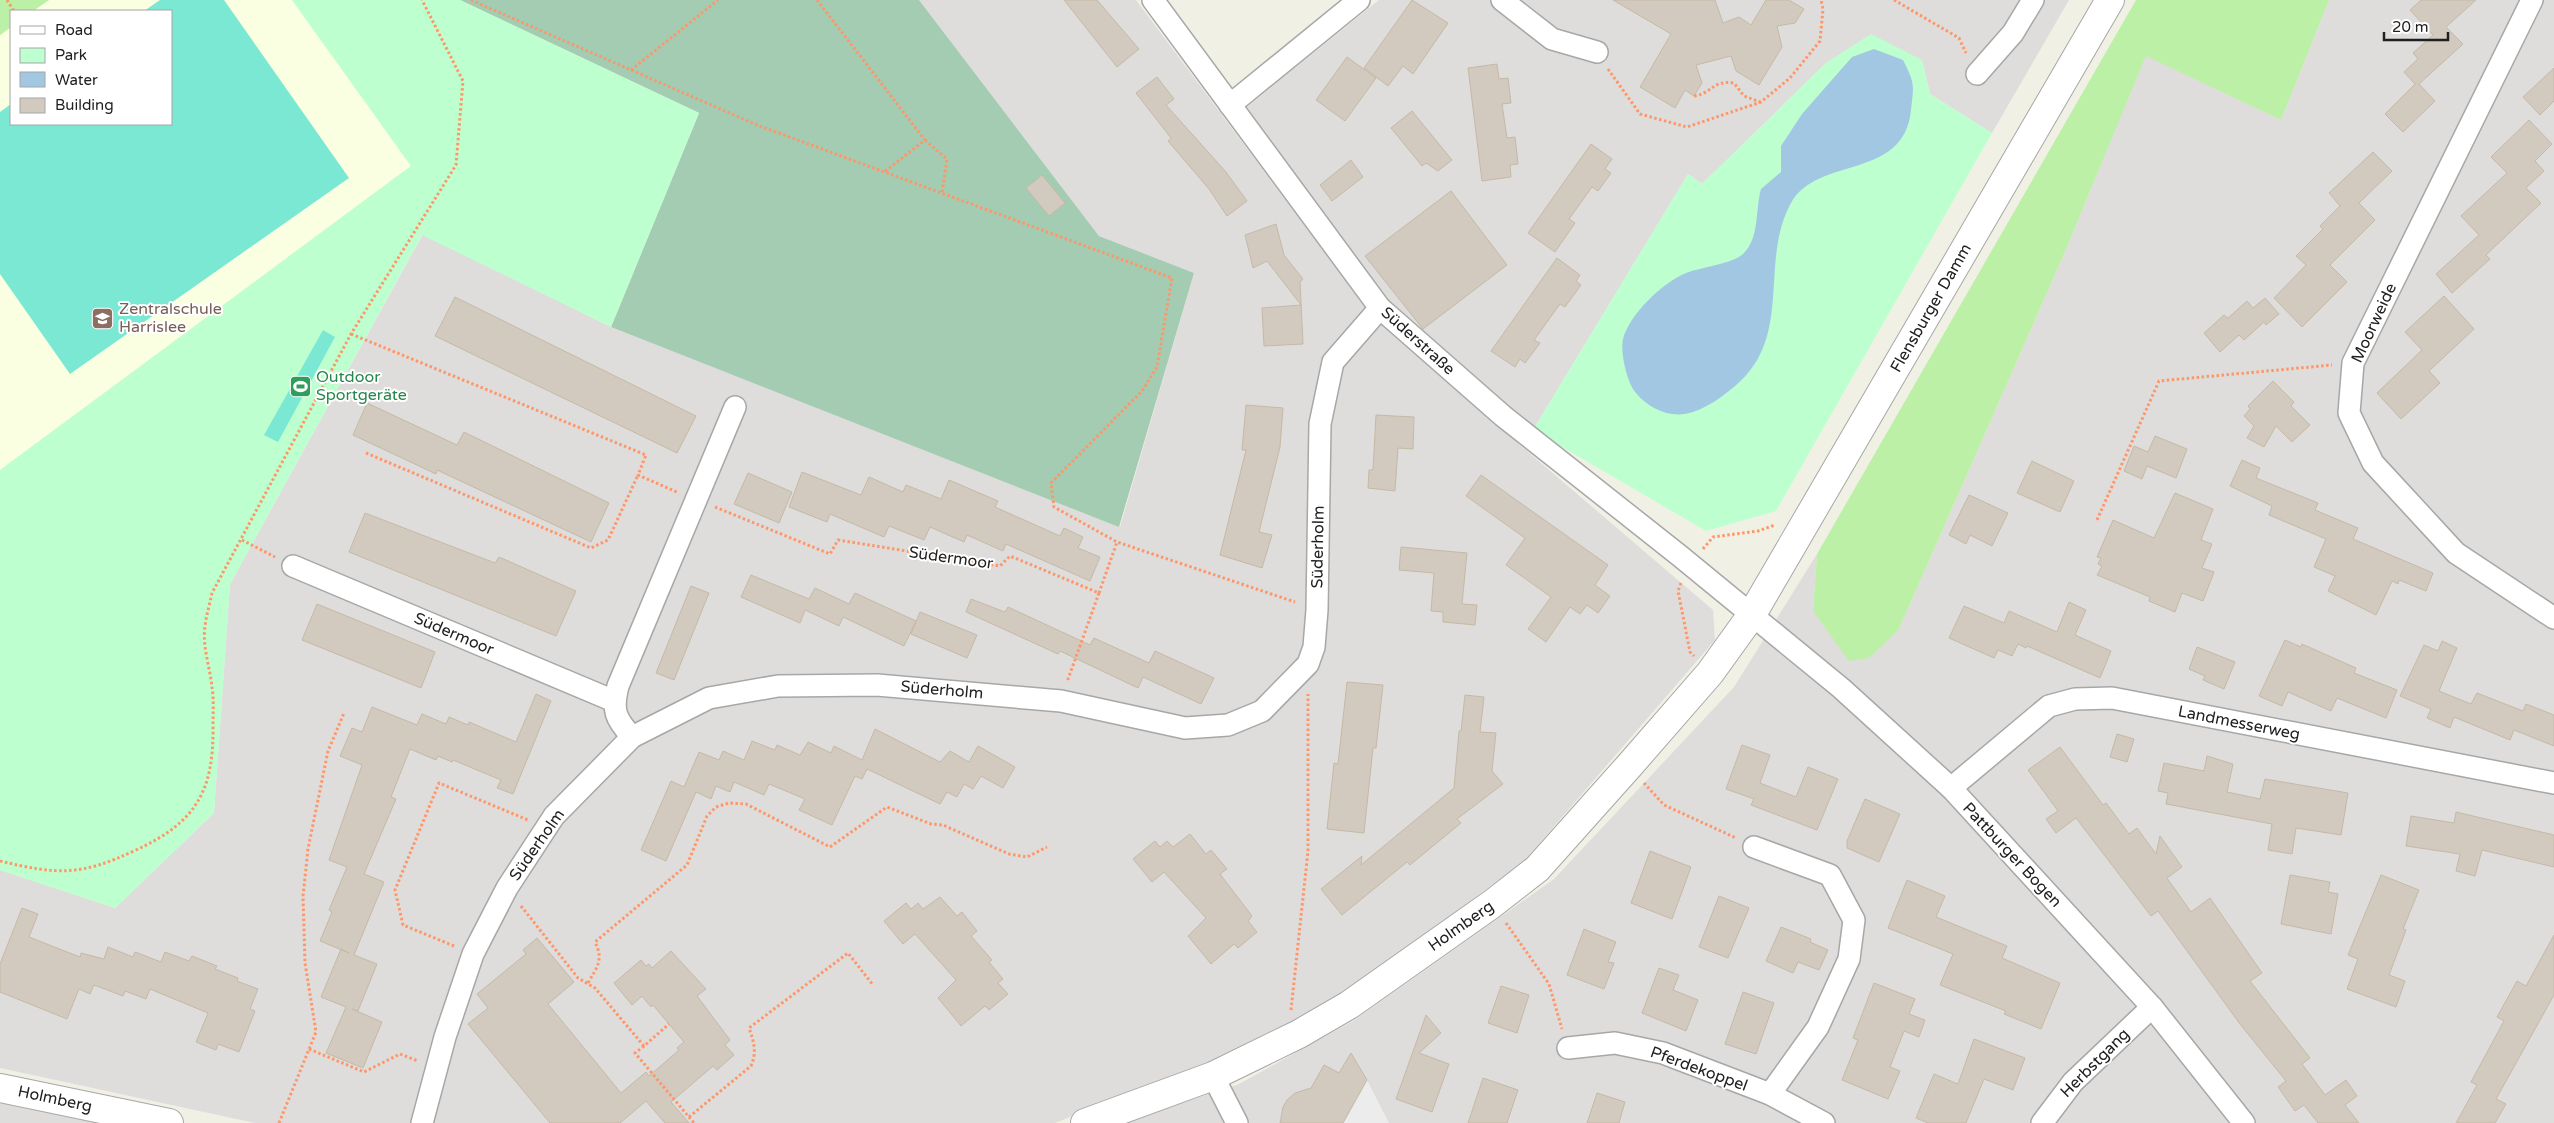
<svg xmlns="http://www.w3.org/2000/svg" width="2554" height="1123" font-family="'Varela Round',sans-serif">
	<style>
		.residential { fill: #dedddc }
		.education { fill: #f9ffe0 }
		.grass { fill: #bcf0a6 }
		.cemetery { fill: #a4ccb2 }
		.park { fill: #beffd0 }
		.pitch { fill: #7be8d3 }
		.parking { fill: #ececec }
		.water { fill: #a1c7e3 }
		.building { fill: #d2cabe; stroke: #c5b9a6 }
		.lines { fill: none; stroke-linecap: round; stroke-linejoin: round }
		.minor-casing { stroke: #a7a7a7; stroke-width: 24 }
		.tertiary-casing { stroke: #a7a7a7; stroke-width: 30 }
		.path { stroke: #ff9668; stroke-width: 3; stroke-dasharray: 2.5 2.5; stroke-linecap: butt }
		.minor { stroke: #fff; stroke-width: 21 }
		.tertiary { stroke: #fff; stroke-width: 28 }
		.labels { text-anchor: middle; dominant-baseline: central; stroke-width: 4; stroke-linejoin: round; paint-order: stroke }
		.street-label { font-size: 16px; fill: #202020; stroke: #fff }
		.education-label { font-size: 16px; fill: #785e54; stroke: #fff; text-anchor: start }
		.leisure-label { font-size: 16px; fill: #27864d; stroke: #fff; text-anchor: start }
	</style>
	<rect width="100%" height="100%" fill="#f1f0e5"/>
	<g class="residential">
		<polygon points="919,0 1136,0 1366,308 1494,423 1713,610 1715,640 1525,860 1350,991 1273,1036 1055,1123 255,1123 0,1068 0,870 115,908 214,813 230,584 423,234 611,327 1120,527 1194,273 1099,236"/>
		<polygon points="1379,0 2069,0 1992,133 1930,94 1922,60 1826,63 1702,184 1688,174 1533,430 1384,306 1242,111"/>
		<polygon points="2329,0 2554,0 2554,1123 1121,1123 1239,1084 1353,1021 1554,879 1734,687 1817,554 1813,611 1899,629 2064,254 2146,55 2281,120"/>
		<polygon points="0,1101 117,1123 0,1123"/>
	</g>
	<polygon class="education" points="49,0 292,0 411,166 0,470 0,35 11,27 11,124 171,124 171,11 33,11"/>
	<g class="grass">
		<polygon points="0,0 49,0 33,11 11,11 11,27 0,35"/>
		<polygon points="2136,0 2329,0 2281,120 2146,56 2064,254 1899,629 1869,658 1849,661 1813,611 1817,554"/>
	</g>
	<polygon class="cemetery" points="460,0 919,0 1099,236 1194,273 1119,527 611,327 699,113"/>
	<g class="park">
		<polygon points="292,0 460,0 699,113 611,327 422,235 230,584 214,813 115,908 0,870 0,470 411,166"/>
		<polygon points="1871,34 1922,60 1930,94 1992,133 1776,511 1706,531 1533,430 1688,174 1702,184 1826,63"/>
	</g>
	<g class="pitch">
		<polygon points="160,0 224,0 349,178 70,374 0,274 0,112 11,104 11,124 171,124 171,11 144,11"/>
		<polygon points="323,330 335,337 278,442 264,435"/>
	</g>
	<polygon class="parking" points="1367,1080 1389,1123 1343,1123"/>
	<path class="water" d="M1874,49L1903,60C1915,84 1914,84 1911,110C1904,181 1818,155 1791,203C1758,263 1795,337 1734,387C1720,398 1710,406 1693,412C1672,419 1650,410 1636,393C1627,383 1620,352 1623,339C1629,315 1663,282 1686,273C1701,267 1732,264 1743,254C1760,238 1755,210 1761,189L1781,172V146L1802,114L1852,57Z"/>
	<g class="building">
		<polygon points="1064,0 1097,0 1139,49 1117,67"/>
		<polygon points="1412,0 1448,23 1413,74 1403,66 1388,86 1364,68"/>
		<polygon points="1613,0 1715,0 1723,23 1739,17 1751,25 1766,0 1789,0 1804,9 1795,23 1777,26 1782,47 1759,85 1736,71 1731,56 1696,65 1702,83 1694,96 1685,90 1675,108 1640,87 1671,34"/>
		<polygon points="2421,0 2476,0 2446,27 2463,44 2419,84 2435,101 2403,132 2385,114 2415,84 2404,72 2418,59 2413,53 2433,35 2410,10"/>
		<polygon points="1347,57 1376,78 1345,121 1316,100"/>
		<polygon points="1497,64 1499,79 1508,78 1511,103 1502,104 1507,138 1515,137 1518,164 1510,165 1511,177 1482,181 1468,68"/>
		<polygon points="2554,68 2554,101 2540,115 2523,97"/>
		<polygon points="1157,77 1174,99 1166,105 1226,172 1247,201 1227,216 1209,189 1168,141 1171,138 1136,93"/>
		<polygon points="1412,111 1452,160 1438,171 1426,163 1422,166 1391,128"/>
		<polygon points="2529,120 2552,144 2535,161 2544,171 2526,188 2541,203 2486,255 2490,259 2452,293 2436,274 2479,235 2461,216 2507,173 2491,157"/>
		<polygon points="1591,144 1612,159 1605,169 1611,173 1598,191 1592,187 1569,219 1575,223 1555,252 1528,233"/>
		<polygon points="2373,152 2392,171 2359,203 2375,220 2330,265 2347,282 2302,327 2274,298 2306,265 2296,256 2323,229 2320,226 2340,206 2329,193"/>
		<polygon points="1351,160 1363,177 1332,201 1320,185"/>
		<polygon points="1042,175 1065,203 1049,216 1026,188"/>
		<polygon points="1451,191 1507,265 1423,329 1365,256"/>
		<polygon points="1276,224 1284,255 1303,279 1300,282 1303,344 1264,346 1262,308 1301,305 1267,261 1253,268 1245,235"/>
		<polygon points="1557,258 1580,275 1576,281 1581,285 1565,307 1560,304 1534,340 1540,343 1525,363 1520,359 1515,367 1491,351"/>
		<polygon points="2444,296 2474,329 2429,371 2440,383 2401,419 2377,393 2422,350 2405,332"/>
		<polygon points="455,297 696,416 677,453 435,336"/>
		<polygon points="2265,298 2279,314 2266,325 2264,322 2244,340 2239,335 2220,352 2204,333 2224,315 2228,318 2247,301 2253,308"/>
		<polygon points="2273,381 2294,402 2291,406 2310,425 2292,442 2276,426 2264,447 2247,438 2254,426 2244,416 2250,409 2248,406"/>
		<polygon points="367,403 457,445 464,432 609,503 591,542 437,470 436,474 353,435"/>
		<polygon points="1246,405 1283,408 1280,447 1259,532 1272,535 1262,568 1220,555 1246,450 1242,450"/>
		<polygon points="1376,415 1414,417 1413,449 1398,448 1395,491 1368,488 1369,470 1373,470"/>
		<polygon points="2155,436 2187,449 2176,478 2147,466 2142,479 2124,471 2134,446 2148,452"/>
		<polygon points="2242,460 2260,468 2256,478 2318,503 2315,510 2358,528 2353,539 2433,573 2426,591 2399,580 2398,584 2392,581 2376,615 2328,591 2335,576 2314,567 2326,539 2269,515 2272,506 2230,486"/>
		<polygon points="2032,461 2074,481 2060,512 2017,493"/>
		<polygon points="802,472 861,495 869,477 903,492 906,485 941,499 949,480 998,501 995,507 1060,536 1064,528 1083,537 1078,548 1100,557 1090,581 1006,544 1003,551 967,535 964,542 930,527 924,540 889,526 884,537 830,514 827,522 789,507"/>
		<polygon points="748,473 792,492 779,523 734,504"/>
		<polygon points="1481,475 1608,565 1595,585 1610,596 1598,613 1587,605 1580,614 1570,607 1546,642 1528,629 1551,597 1506,565 1525,538 1466,496"/>
		<polygon points="2175,493 2213,509 2201,540 2212,544 2202,568 2214,572 2203,601 2182,593 2175,612 2149,601 2150,597 2097,575 2102,566 2098,564 2101,558 2097,557 2113,520 2154,538"/>
		<polygon points="1969,495 2008,513 1992,546 1970,535 1966,544 1949,535"/>
		<polygon points="365,513 495,563 499,557 576,591 556,636 349,552"/>
		<polygon points="1401,547 1467,553 1462,604 1477,605 1475,625 1443,622 1443,612 1431,611 1434,573 1399,570"/>
		<polygon points="751,575 809,599 815,588 849,604 855,593 916,621 904,646 843,617 839,626 805,610 800,623 741,597"/>
		<polygon points="691,586 709,593 674,680 656,673"/>
		<polygon points="971,599 1005,612 1008,607 1090,645 1094,638 1149,663 1155,651 1214,678 1201,704 1143,677 1138,688 1060,651 1058,654 966,612"/>
		<polygon points="2069,602 2086,610 2075,635 2111,651 2100,678 2027,646 2026,648 2018,644 2012,656 1998,650 1994,658 1949,638 1964,606 2004,623 2009,611 2057,632"/>
		<polygon points="317,604 435,652 421,688 302,640"/>
		<polygon points="920,612 977,635 967,658 911,634"/>
		<polygon points="2285,640 2301,647 2302,644 2356,668 2354,673 2397,690 2386,718 2337,698 2331,711 2288,692 2282,706 2259,696"/>
		<polygon points="2442,641 2457,648 2439,691 2471,704 2477,693 2523,711 2526,704 2554,715 2554,746 2514,730 2510,740 2454,717 2450,728 2427,718 2431,709 2400,696 2424,645 2438,651"/>
		<polygon points="2197,647 2235,662 2224,689 2203,680 2205,676 2189,669"/>
		<polygon points="1347,682 1383,685 1376,748 1373,748 1364,833 1327,829 1334,763 1338,764"/>
		<polygon points="536,694 551,701 513,794 497,788 501,780 453,760 452,762 438,756 436,760 410,749 391,797 396,799 364,874 384,882 354,955 377,964 358,1011 352,1009 382,1022 363,1068 326,1053 346,1007 321,997 341,949 349,953 320,941 332,912 329,910 347,867 329,860 362,765 340,756 352,728 362,732 372,707 417,725 422,714 446,724 449,717 468,725 469,722 516,742"/>
		<polygon points="1465,695 1484,697 1480,732 1496,733 1492,771 1503,784 1457,819 1461,823 1410,865 1407,862 1342,915 1321,889 1362,856 1361,865 1454,788 1459,731 1461,731"/>
		<polygon points="875,729 940,762 950,751 969,762 978,746 1015,767 1003,788 981,776 973,789 964,784 957,797 947,792 940,804 867,769 862,779 855,776 832,825 799,810 805,799 769,784 764,795 734,782 730,792 716,786 711,799 696,792 666,861 641,850 671,781 684,787 699,752 719,760 723,751 744,760 752,741 775,750 777,745 800,755 808,742 831,753 834,746 862,760"/>
		<polygon points="2117,734 2134,739 2127,762 2110,757"/>
		<polygon points="1742,745 1770,755 1760,783 1796,797 1808,767 1838,779 1817,830 1751,805 1754,799 1726,789"/>
		<polygon points="2060,747 2103,805 2106,803 2129,834 2137,828 2156,854 2160,836 2182,867 2167,878 2191,912 2210,898 2262,973 2250,981 2310,1058 2302,1064 2325,1095 2346,1080 2357,1096 2345,1105 2359,1123 2318,1123 2304,1105 2295,1111 2278,1087 2286,1081 2240,1024 2158,911 2151,916 2076,818 2056,833 2046,819 2058,811 2028,770"/>
		<polygon points="2207,756 2233,764 2227,792 2260,799 2265,779 2348,793 2341,835 2296,828 2292,854 2268,850 2272,824 2166,804 2168,793 2158,791 2164,763 2204,771"/>
		<polygon points="1865,799 1900,814 1879,862 1847,848 1847,841"/>
		<polygon points="2456,812 2554,835 2554,867 2482,850 2475,876 2456,871 2460,854 2406,846 2411,816 2454,823"/>
		<polygon points="1190,834 1206,854 1211,850 1227,869 1220,874 1252,916 1248,921 1257,932 1238,948 1234,944 1211,964 1188,936 1206,918 1164,872 1152,882 1133,859 1155,841 1160,847 1167,841 1173,847"/>
		<polygon points="1650,851 1691,867 1672,919 1631,903"/>
		<polygon points="2290,875 2330,882 2328,892 2338,894 2331,934 2281,924"/>
		<polygon points="2381,875 2419,890 2403,929 2406,930 2389,975 2405,981 2396,1007 2347,989 2358,959 2348,955"/>
		<polygon points="1907,880 1945,896 1936,917 2007,946 2002,958 2060,983 2041,1029 2004,1014 2006,1011 1940,985 1953,954 1888,928"/>
		<polygon points="1719,896 1749,908 1728,958 1699,947"/>
		<polygon points="940,897 957,916 962,912 977,931 971,936 992,960 989,962 1003,979 998,983 1008,994 989,1010 985,1006 961,1026 938,998 956,980 915,934 903,944 884,921 906,903 911,909 918,903 923,909"/>
		<polygon points="22,908 38,914 29,937 80,957 81,953 104,959 108,947 133,957 135,952 161,962 165,952 189,961 192,956 217,966 215,969 238,978 237,981 258,989 250,1009 255,1011 239,1052 218,1044 216,1050 196,1042 208,1013 150,989 146,999 125,991 123,996 94,985 90,994 79,989 67,1019 0,992 0,964"/>
		<polygon points="1781,927 1811,939 1810,942 1828,950 1819,970 1798,962 1793,973 1766,961"/>
		<polygon points="1584,929 1616,942 1608,962 1614,963 1604,989 1567,975"/>
		<polygon points="2554,935 2554,995 2496,1099 2506,1104 2495,1123 2456,1123 2477,1085 2471,1082 2504,1021 2497,1017 2517,981 2526,986"/>
		<polygon points="537,938 574,982 548,1004 621,1093 646,1072 649,1076 679,1050 677,1048 684,1042 653,1005 651,1007 642,996 632,1005 614,983 641,960 646,966 649,964 652,968 671,951 706,989 697,996 730,1040 725,1045 734,1055 717,1070 713,1066 671,1102 689,1123 665,1123 646,1101 620,1123 550,1123 468,1024 488,1008 477,994 526,954 523,950"/>
		<polygon points="1659,968 1679,975 1673,990 1698,1000 1686,1031 1642,1013"/>
		<polygon points="1874,983 1915,999 1909,1014 1925,1020 1919,1037 1904,1031 1890,1067 1900,1071 1888,1099 1842,1080 1858,1040 1853,1038"/>
		<polygon points="1501,986 1529,995 1517,1033 1488,1023"/>
		<polygon points="1743,992 1774,1003 1756,1054 1725,1044"/>
		<polygon points="1426,1015 1441,1033 1419,1053 1449,1064 1432,1112 1396,1099"/>
		<polygon points="1974,1039 2025,1058 2013,1090 1984,1079 1966,1123 1928,1123 1916,1118 1934,1074 1958,1084"/>
		<polygon points="1351,1053 1367,1080 1343,1123 1280,1123 1283,1107 1287,1100 1295,1093 1311,1088 1324,1065 1339,1073"/>
		<polygon points="1483,1078 1518,1090 1507,1123 1468,1123"/>
		<polygon points="1597,1093 1625,1102 1619,1123 1587,1123"/>
	</g>
	<g class="lines">
		<defs>
			<g id="minor">
				<polyline points="1153,0 1380,308 1503,416 1680,556 1841,688 1951,788 2152,1007 2244,1123"/>
				<polyline points="1502,0 1552,39 1597,52"/>
				<polyline points="2532,0 2353,363 2349,413 2373,463 2456,553 2554,618"/>
				<polyline points="1977,74 2013,33 2033,0"/>
				<polyline points="1230,105 1359,0"/>
				<polyline points="293,566 614,701"/>
				<path d="M632,737C615,718 612,711 618,686L735,407"/>
				<polyline points="1951,788 2049,706 2075,699 2112,698 2554,783"/>
				<polyline points="1754,847 1830,875 1854,920 1849,959 1818,1027 1770,1094"/>
				<polyline points="1568,1048 1615,1043 1663,1053 1770,1094 1824,1123"/>
				<polyline points="1213,1076 1237,1123"/>
				<polyline points="422,1123 445,1037 473,954 507,888 554,816 632,737 709,698 778,686 877,685 1061,701 1185,728 1228,725 1262,711 1308,664 1314,647 1317,610 1320,424 1333,362 1380,308"/>
				<polyline points="2042,1123 2073,1082 2152,1007"/>
			</g>
			<g id="tertiary">
				<polyline points="0,1088 169,1123"/>
				<polyline points="1085,1123 1213,1076 1299,1034 1349,1005 1492,904 1537,869 1629,766 1710,673 1751,616 2110,0"/>
			</g>
		</defs>
		<use href="#minor" class="minor-casing"/>
		<use href="#tertiary" class="tertiary-casing"/>
		<g class="path">
			<polyline points="7,0 14,11"/>
			<polyline points="471,0 757,125 1172,278 1157,367 1142,391 1051,483 1054,507 1117,542 1295,602"/>
			<polyline points="817,0 925,140 884,172"/>
			<polyline points="1894,0 1959,38 1966,53"/>
			<polyline points="1608,69 1640,114 1687,127 1761,102 1790,78 1820,41 1823,9 1821,0"/>
			<polyline points="631,70 718,0"/>
			<path d="M1694,96C1713,93 1712,80 1734,83L1744,96L1760,102"/>
			<polyline points="925,140 947,159 942,193"/>
			<polyline points="351,334 646,455 638,475 677,492"/>
			<polyline points="366,453 591,548 608,540 638,475"/>
			<polyline points="715,507 830,554 838,540 1000,566 1010,556 1099,593 1067,682"/>
			<polyline points="2097,520 2159,381 2332,365"/>
			<polyline points="242,540 275,557"/>
			<polyline points="1703,549 1713,537 1758,531 1775,525"/>
			<polyline points="1681,583 1678,591 1690,652 1694,656"/>
			<polyline points="1099,593 1117,542"/>
			<polyline points="1644,783 1664,805 1736,838"/>
			<path d="M0,861C58,875 81,876 136,850C197,822 214,790 213,725C213,712 214,699 212,687C210,668 202,645 205,627C206,615 210,604 212,593L351,334L456,165L463,81L422,0"/>
			<polyline points="521,906 578,978 595,988 644,1046 669,1024"/>
			<polyline points="1506,923 1549,984 1562,1029"/>
			<polyline points="454,946 403,925 395,890 439,783 528,820"/>
			<path d="M588,983C597,967 604,960 595,942L687,865L707,816L716,807L729,803L746,804L830,847L887,807L931,824L943,825L1009,854L1027,857L1047,847"/>
			<polyline points="1291,1010 1308,851 1308,694"/>
			<polyline points="644,1046 635,1053 694,1123"/>
			<polyline points="309,1049 364,1072 400,1054 418,1061"/>
			<path d="M689,1117L751,1066C757,1052 754,1042 749,1028L848,953L873,985"/>
			<polyline points="279,1123 316,1032 305,963 303,896 308,849 328,751 344,713"/>
		</g>
		<use href="#minor" class="minor"/>
		<use href="#tertiary" class="tertiary"/>
	</g>
	<defs>
		<symbol id="school-square" viewBox="-11 -11 22 22"><rect x="-9" y="-9" width="18" height="18" rx="4" fill="#8d6e63" stroke="#fff"/><path d="M0-5L7-2L0 1L-7-2ZM-4 1L0 2.5L4 1V4Q0 6-4 4Z" fill="#fff"/></symbol>
		<symbol id="stadium-square" viewBox="-11 -11 22 22"><rect x="-9" y="-9" width="18" height="18" rx="4" fill="#2e9e5b" stroke="#fff"/><path d="M0-5a6.5 5 0 1 0 0 10a6.5 5 0 1 0 0-10ZM-3.5-1.8h7v3.6h-7Z" fill="#fff"/></symbol>
	</defs>
	<g fill-rule="evenodd">
		<use href="#school-square" x="90" y="306" width="25" height="25"/>
		<use href="#stadium-square" x="288" y="374" width="25" height="25"/>
	</g>
	<g class="labels">
		<g class="street-label">
			<text transform="translate(1931 308) rotate(-60)">Flensburger Damm</text>
			<text transform="translate(2374 323) rotate(-65)">Moorweide</text>
			<text transform="translate(1418 341) rotate(42)">Süderstraße</text>
			<text transform="translate(1318 547) rotate(-89)">Süderholm</text>
			<text transform="translate(951 558) rotate(8)">Südermoor</text>
			<text transform="translate(454 634) rotate(23)">Südermoor</text>
			<text transform="translate(942 690) rotate(5)">Süderholm</text>
			<text transform="translate(2239 723) rotate(11)">Landmesserweg</text>
			<text transform="translate(537 845) rotate(-55)">Süderholm</text>
			<text transform="translate(2012 855) rotate(47)">Pattburger Bogen</text>
			<text transform="translate(1461 926) rotate(-35)">Holmberg</text>
			<text transform="translate(2095 1063) rotate(-45)">Herbstgang</text>
			<text transform="translate(1699 1069) rotate(20)">Pferdekoppel</text>
			<text transform="translate(55 1099) rotate(12)">Holmberg</text>
		</g>
		<g class="education-label">
			<text x="119" y="309">Zentralschule<tspan x="119" dy="18">Harrislee</tspan></text>
		</g>
		<g class="leisure-label">
			<text x="316" y="377">Outdoor<tspan x="316" dy="18">Sportgeräte</tspan></text>
		</g>
	</g>
	<rect x="10" y="10" width="162" height="115" fill="#ffffff" stroke="#a6a6a6"/>
	<rect x="20" y="26" width="25" height="8" fill="#ffffff" stroke="#a6a6a6"/>
	<text x="55" y="35" font-size="15" fill="#202020">Road</text>
	<rect x="20" y="48" width="25" height="15" fill="#beffd0" stroke="#a6a6a6"/>
	<text x="55" y="60" font-size="15" fill="#202020">Park</text>
	<rect x="20" y="72" width="25" height="15" fill="#a1c7e3" stroke="#a6a6a6"/>
	<text x="55" y="85" font-size="15" fill="#202020">Water</text>
	<rect x="20" y="98" width="25" height="15" fill="#d2cabe" stroke="#a6a6a6"/>
	<text x="55" y="110" font-size="15" fill="#202020">Building</text>
	<path d="M2384 32v8h64v-8" fill="none" stroke="#202020" stroke-width="2.5"/>
	<text x="2392" y="32" font-size="15" fill="#202020" stroke="#ffffff" stroke-width="4" paint-order="stroke">20 m</text>
</svg>
